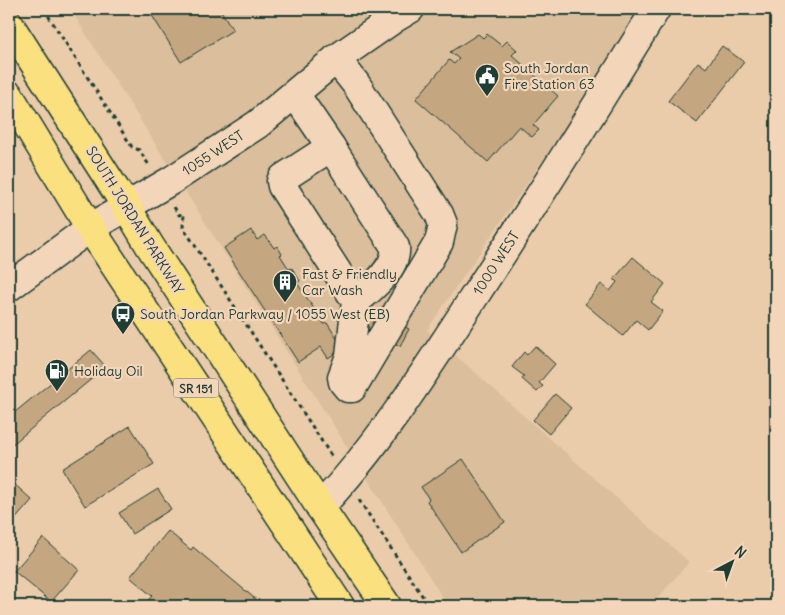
<svg xmlns="http://www.w3.org/2000/svg" width="785" height="615" font-family="Delius,sans-serif">
	<style>
		.built { fill: #dbbe9c }
		.building { fill: #c4a780; stroke: #1f3d34 }
		.lines { fill: none; stroke-linecap: round; stroke-linejoin: round }
		.minor-casing { stroke: #1f3d34; stroke-width: 31 }
		.major-casing { stroke: #1f3d34; stroke-width: 31 }
		.path { stroke: #1f3d34; stroke-width: 3; stroke-dasharray: 4 4; stroke-linecap: butt }
		.minor { stroke: #f3d6ba; stroke-width: 28 }
		.major { stroke: #fbe080; stroke-width: 28 }
		.labels { text-anchor: middle; dominant-baseline: central; stroke-width: 4.5; stroke-linejoin: round; paint-order: stroke }
		.shield { fill: #f3d6ba; stroke: #5f6b5c; stroke-width: 1 }
		.shield-label { font-size: 12px; font-weight: bold; fill: #1f3d34 }
		.poi-label { font-size: 14px; fill: #1f3d34; stroke: #f3d6ba; text-anchor: start }
		.street-label { font-size: 14px; fill: #1f3d34; stroke: #f3d6ba }
	</style>
	<rect width="100%" height="100%" fill="#eaccab"/>
	<filter id="ink" filterUnits="userSpaceOnUse"><feTurbulence type="fractalNoise" baseFrequency=".02" numOctaves="2"/><feDisplacementMap in="SourceGraphic" scale="10" xChannelSelector="R" yChannelSelector="G"/><feConvolveMatrix kernelMatrix="1 2 1 2 8 2 1 2 1" color-interpolation-filters="sRGB"/></filter>
	<g filter="url(#ink)">
		<polygon class="built" points="70,9 646,9 427,330 689,562 651,606 448,606"/>
		<g class="building">
			<polygon points="148,9 220,9 233,30 181,62"/>
			<polygon points="478,34 483,38 487,34 502,46 507,41 517,50 512,55 558,96 533,125 539,130 532,137 519,126 488,162 416,99 449,60 454,64 459,59 450,52"/>
			<polygon points="722,46 744,62 697,123 668,101 698,62 706,68"/>
			<polygon points="251,230 257,240 265,235 274,248 277,246 282,254 280,255 289,269 292,268 300,281 297,283 324,324 327,323 343,348 328,358 321,347 298,362 224,248"/>
			<polygon points="633,257 665,284 651,302 663,311 648,330 636,320 623,336 585,304 601,284 610,291 617,282 614,279"/>
			<polygon points="373,310 409,329 400,346 364,327"/>
			<polygon points="535,346 555,364 539,383 543,386 537,392 522,379 524,376 512,367 524,352 527,355"/>
			<polygon points="91,350 106,367 9,447 9,417"/>
			<polygon points="555,394 571,408 549,434 533,420"/>
			<polygon points="130,426 154,464 85,506 62,469"/>
			<polygon points="463,459 505,522 461,552 427,501 429,499 421,487"/>
			<polygon points="12,482 32,500 12,523 9,520 9,486"/>
			<polygon points="158,489 171,509 132,534 119,513"/>
			<polygon points="168,531 191,550 193,547 259,602 256,606 143,606 152,596 130,577"/>
			<polygon points="43,538 79,570 51,602 14,571"/>
		</g>
		<g class="lines">
			<defs>
				<g id="minor">
					<polyline points="295,94 331,147 283,178 281,181 282,186 356,301 350,356 342,377 343,382 348,388 352,388 439,242 443,224 439,214 356,84 336,59"/>
					<path d="M331,147L395,247C398,267 370,290 356,301"/>
					<polyline points="9,287 90,228 172,180 258,124 336,59 395,18 410,9"/>
					<path d="M320,507C379,445 425,372 472,300C535,204 596,107 656,9"/>
				</g>
				<g id="major">
					<polyline points="9,24 126,206 150,246 320,507 387,606"/>
					<polyline points="9,95 90,228 340,606"/>
				</g>
			</defs>
			<use href="#minor" class="minor-casing"/>
			<use href="#major" class="major-casing"/>
			<g class="path">
				<polyline points="44,9 132,147 139,150 149,165"/>
				<polyline points="174,207 179,215 184,214 183,227 332,457"/>
				<polyline points="359,500 429,606"/>
			</g>
			<use href="#minor" class="minor"/>
			<use href="#major" class="major"/>
		</g>
	</g>
	<defs>
		<symbol id="civic-pin" viewBox="-11 -11 22 30"><path d="M0 17L-7.5 6A9.5 9.5 0 1 1 7.5 6Z" fill="#1f3d34" stroke="#f3d6ba"/><path d="M-.6-6.5H3V-4.5H.6V-3L4-1V1h2V6H-6V1h2V-1L-.6-3ZM-1.2 2.5V6h2.4V2.5Z" fill="#fff"/></symbol>
		<symbol id="building-pin" viewBox="-11 -11 22 30"><path d="M0 17L-7.5 6A9.5 9.5 0 1 1 7.5 6Z" fill="#1f3d34" stroke="#f3d6ba"/><path d="M-4-6H4V6H1V3H-1V6H-4ZM-2.5-4.3h1.7v1.8h-1.7ZM.8-4.3h1.7v1.8H.8ZM-2.5-1h1.7V.8h-1.7ZM.8-1h1.7V.8H.8Z" fill="#fff"/></symbol>
		<symbol id="bus-pin" viewBox="-11 -11 22 30"><path d="M0 17L-7.5 6A9.5 9.5 0 1 1 7.5 6Z" fill="#1f3d34" stroke="#f3d6ba"/><path d="M-5-6H5V4H4V6H2V4H-2V6H-4V4H-5ZM-3.5-4V0h7V-4ZM-3.5 1.2v1.5H-2V1.2ZM2 1.2v1.5H3.5V1.2Z" fill="#fff"/></symbol>
		<symbol id="fuel-pin" viewBox="-11 -11 22 30"><path d="M0 17L-7.5 6A9.5 9.5 0 1 1 7.5 6Z" fill="#1f3d34" stroke="#f3d6ba"/><path d="M-5.5-6h7V0h2V4h1.3V-2.5L3-4.5l.8-.8L6-3V5H2.5V1h-1V6h-7ZM-4.2-4.7v3.2H.2V-4.7Z" fill="#fff"/></symbol>
	</defs>
	<g fill-rule="evenodd">
		<use href="#civic-pin" x="473" y="62" width="28" height="38"/>
		<use href="#building-pin" x="271" y="268" width="28" height="38"/>
		<use href="#bus-pin" x="109" y="300" width="28" height="38"/>
		<use href="#fuel-pin" x="43" y="357" width="28" height="38"/>
	</g>
	<g class="labels">
		<rect class="shield" x="173.5" y="378.5" width="45" height="19" rx="4"/>
		<g class="shield-label">
			<text x="196" y="388">SR 151</text>
		</g>
		<g class="poi-label">
			<text x="504" y="68">South Jordan<tspan x="504" dy="16">Fire Station 63</tspan></text>
			<text x="302" y="274">Fast &amp; Friendly<tspan x="302" dy="16">Car Wash</tspan></text>
			<text x="140" y="314">South Jordan Parkway / 1055 West (EB)</text>
			<text x="74" y="371">Holiday Oil</text>
		</g>
		<g class="street-label">
			<text transform="translate(213 153) rotate(-33)">1055 WEST</text>
			<text transform="translate(135 220) rotate(58)">SOUTH JORDAN PARKWAY</text>
			<text transform="translate(496 263) rotate(-57)">1000 WEST</text>
		</g>
	</g>
	<rect width="785" height="615" fill="none" stroke="#f3d6ba" stroke-width="30"/>
	<rect x="15" y="15" width="755" height="585" fill="none" stroke="#1f3d34" stroke-width="2" filter="url(#ink)"/>
	<g transform="translate(732 562) rotate(41)" stroke="#f3d6ba" stroke-width="4" paint-order="stroke">
	<path d="M0-4L9 19L0 12L-9 19Z" fill="#1f3d34"/>
	<text y="-8" font-size="14" font-weight="bold" text-anchor="middle" fill="#1f3d34">N</text>
	</g>
</svg>
